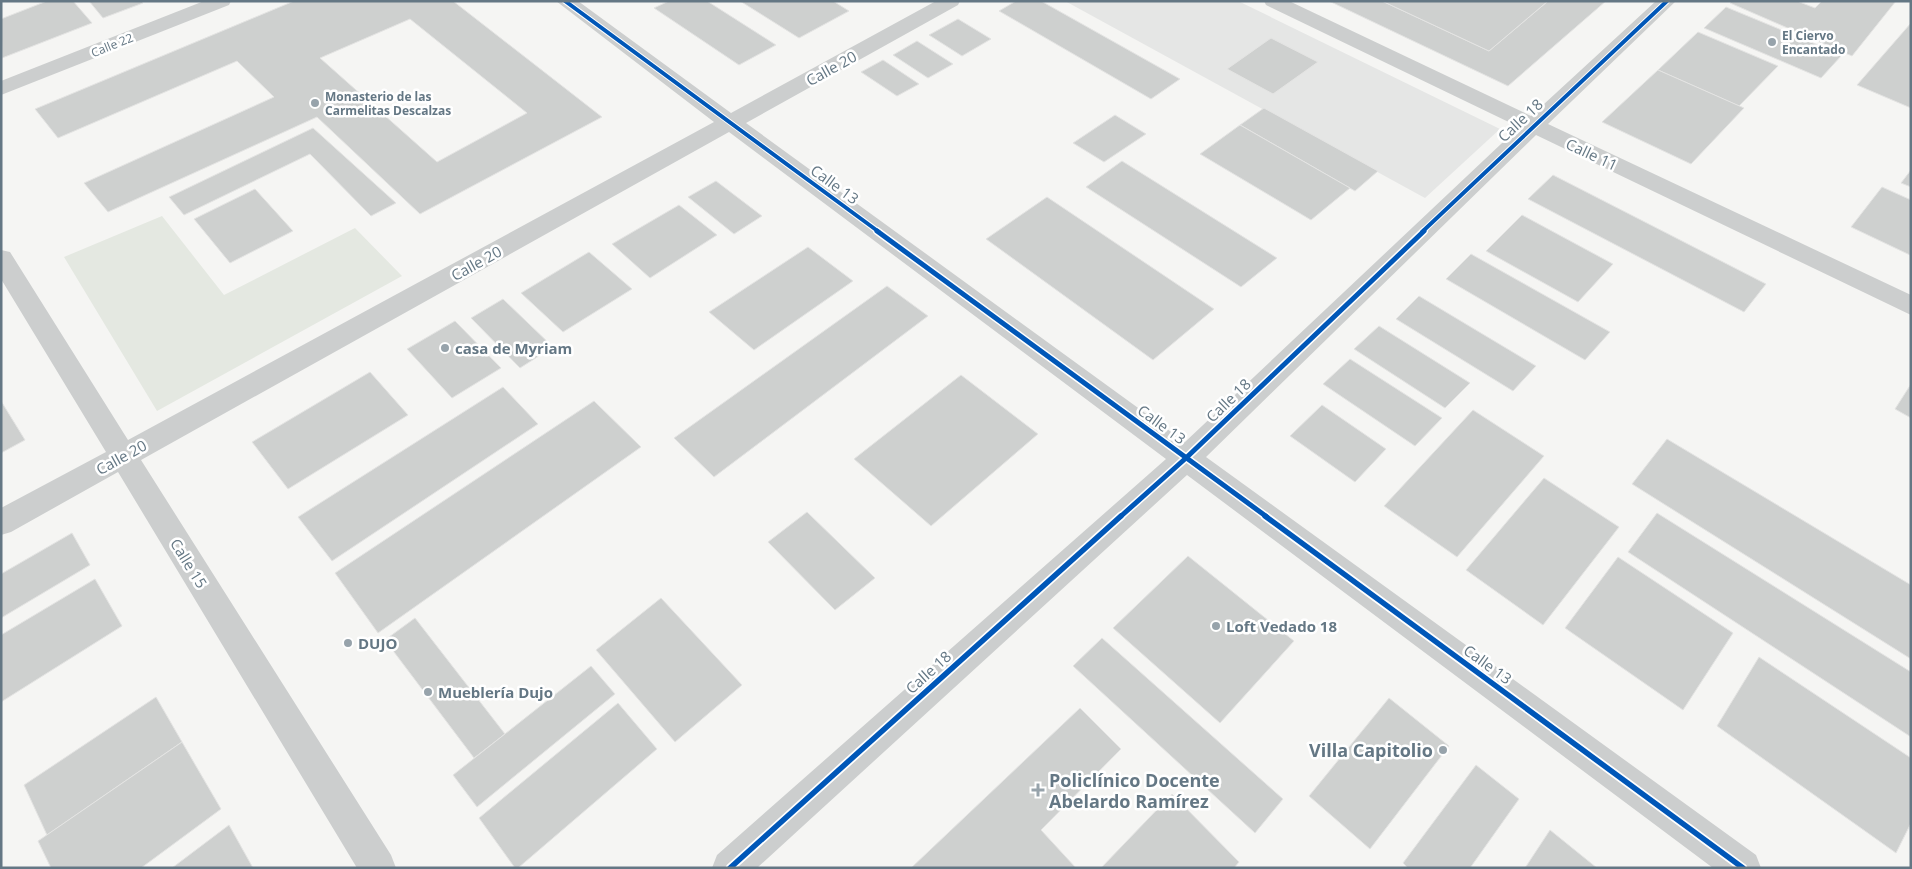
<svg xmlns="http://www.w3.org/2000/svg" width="1912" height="869" font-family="'Open Sans',sans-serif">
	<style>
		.built { fill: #e5e6e5 }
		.green { fill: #e4e8e1 }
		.building { fill: #ced0cf; stroke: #e4e4e3; fill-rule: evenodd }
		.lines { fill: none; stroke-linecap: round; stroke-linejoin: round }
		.minor { fill: #cccece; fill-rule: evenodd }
		.cycleway-far2-casing { stroke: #fff; stroke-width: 6 }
		.cycleway-far1-casing { stroke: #fff; stroke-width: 8 }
		.cycleway-casing { stroke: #fff; stroke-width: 9 }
		.cycleway-far2 { stroke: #0057b8; stroke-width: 4 }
		.cycleway-far1 { stroke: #0057b8; stroke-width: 5 }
		.cycleway { stroke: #0057b8; stroke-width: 5.5 }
		.poi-dot { fill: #97a3ab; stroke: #fff; stroke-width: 2 }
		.labels { text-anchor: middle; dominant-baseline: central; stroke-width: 5; stroke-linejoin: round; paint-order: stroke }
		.far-poi-label { font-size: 12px; font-weight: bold; fill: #647784; stroke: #fff; text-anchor: start }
		.far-street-label { font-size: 12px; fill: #647784; stroke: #fff }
		.street-label { font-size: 15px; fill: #647784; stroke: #fff }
		.poi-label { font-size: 15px; font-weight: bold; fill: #647784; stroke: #fff; text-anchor: start }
		.near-poi-label { font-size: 18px; font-weight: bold; fill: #647784; stroke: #fff; text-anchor: end }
	</style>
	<rect width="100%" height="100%" fill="#f5f5f3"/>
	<polygon class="built" points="1065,1 1238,1 1500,129 1425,198"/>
	<polygon class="green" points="162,216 224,295 355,228 402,276 157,411 64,257"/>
	<g class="building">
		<polygon points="47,1 73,1 92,23 2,58 1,19"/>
		<polygon points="89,1 141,1 143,3 103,18"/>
		<path d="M294,1H453L602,117L420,214L317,117L108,212L84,183L274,97L237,61L58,138L35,109ZM410,19L527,113L437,162L320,58Z"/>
		<polygon points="669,1 707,1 776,45 739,65 654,8"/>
		<polygon points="740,1 833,1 849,11 799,38"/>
		<polygon points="1016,1 1041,1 1180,79 1151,99 999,11"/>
		<polygon points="1329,1 1382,1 1489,51 1548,1 1606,1 1508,86"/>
		<polygon points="1382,1 1548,1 1489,51"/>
		<polygon points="1732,1 1797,1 1815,8 1822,1 1896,1 1852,56 1730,3"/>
		<polygon points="1726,7 1842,55 1821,78 1704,28"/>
		<polygon points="958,19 991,39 962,56 929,35"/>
		<polygon points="1911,23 1911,108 1857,85"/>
		<polygon points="1698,32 1778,66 1739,106 1658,70"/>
		<polygon points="1271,38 1318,62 1273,94 1227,69"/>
		<polygon points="917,41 953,64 928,78 893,55"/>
		<polygon points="883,60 919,84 897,96 861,72"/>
		<polygon points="1658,70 1744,108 1691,164 1602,122"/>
		<polygon points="1264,108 1378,171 1355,191 1240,125"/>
		<polygon points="1115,115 1146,134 1104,162 1073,143"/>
		<polygon points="1240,125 1350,188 1311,220 1200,154"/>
		<polygon points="313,128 396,203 371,216 310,154 184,215 169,197"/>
		<polygon points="1122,161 1277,258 1241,287 1086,187"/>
		<polygon points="1911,170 1911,187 1901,183"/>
		<polygon points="1553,175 1766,284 1744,312 1528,199"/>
		<polygon points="716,181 762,216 734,234 688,197"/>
		<polygon points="1882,187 1911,200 1910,255 1851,227"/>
		<polygon points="255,189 293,231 230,263 194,219"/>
		<polygon points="1047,197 1214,309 1153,360 986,239"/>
		<polygon points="679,205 717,235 650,278 612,244"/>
		<polygon points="1522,215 1613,264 1578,302 1486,251"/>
		<polygon points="808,247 853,281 754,350 709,312"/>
		<polygon points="589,252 632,289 563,332 521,293"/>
		<polygon points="1471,254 1610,332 1585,360 1446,279"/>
		<polygon points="887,286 928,316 714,477 674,438"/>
		<polygon points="1419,296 1536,366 1513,391 1396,319"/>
		<polygon points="503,299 553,347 520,368 471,318"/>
		<polygon points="455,321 501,368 452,398 407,349"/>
		<polygon points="1379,326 1470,383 1445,408 1354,349"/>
		<polygon points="1350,359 1442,418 1415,446 1323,384"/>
		<polygon points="370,372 408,415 288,489 252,442"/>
		<polygon points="961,375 1038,434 931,526 854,459"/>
		<polygon points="1911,384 1911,418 1895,409"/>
		<polygon points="503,387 538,424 332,561 298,517"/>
		<polygon points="1,401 25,440 1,453"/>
		<polygon points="594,401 641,447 378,633 335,573"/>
		<polygon points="1322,405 1386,449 1355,482 1290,436"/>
		<polygon points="1473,410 1544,456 1457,557 1384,506"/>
		<polygon points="1667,439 1911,585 1911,659 1632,484"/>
		<polygon points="1544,478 1619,527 1543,625 1466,570"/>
		<polygon points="807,512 875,578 835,610 768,542"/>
		<polygon points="1657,513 1911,672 1911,737 1628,552"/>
		<polygon points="72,533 90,565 1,618 1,574"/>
		<polygon points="1188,556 1294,641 1220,723 1113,628"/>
		<polygon points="1618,557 1733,633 1683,710 1565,628"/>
		<polygon points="95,579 122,626 1,702 1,635"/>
		<polygon points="661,598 742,685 675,742 596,650"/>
		<polygon points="415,618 505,734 474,758 385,640"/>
		<polygon points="1102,638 1283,799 1255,833 1073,666"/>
		<polygon points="1759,657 1911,758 1911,823 1896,853 1717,726"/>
		<polygon points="591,666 615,694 477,807 453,775"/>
		<polygon points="156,697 182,742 47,835 24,785"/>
		<polygon points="1389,698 1449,746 1370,849 1309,796"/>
		<polygon points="618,703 657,749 518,868 515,868 479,818"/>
		<polygon points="1080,708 1121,749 1041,830 1076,868 911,868"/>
		<polygon points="182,742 221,809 141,868 51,868 38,841"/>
		<polygon points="1476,765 1519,799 1470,868 1408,868 1403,863"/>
		<polygon points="1172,794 1239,862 1234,868 1101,868"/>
		<polygon points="229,825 253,868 172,868"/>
		<polygon points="1550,830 1597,868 1525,868"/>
	</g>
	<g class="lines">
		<g class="minor">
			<polygon points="204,1 231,1 229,5 1,95 1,81"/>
			<polygon points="556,1 578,1 731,113 936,1 960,1 958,5 746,123 1185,442 1519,127 1266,5 1264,1 1289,1 1531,116 1656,1 1676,1 1548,124 1911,295 1911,315 1536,135 1206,457 1756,855 1761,868 1713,868 1187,475 757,868 712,868 717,855 1166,459 729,132 141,460 391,855 396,868 357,868 118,472 11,532 1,535 1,508 106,452 1,279 1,250 10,252 128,440 714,122"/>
		</g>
		<defs>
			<g id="cycleway-far2">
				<polyline points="565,1 879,232"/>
				<polyline points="1422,232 1667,1"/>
			</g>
			<g id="cycleway-far1">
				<polyline points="877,231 1267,517"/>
				<polyline points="1120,517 1186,458 1424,231"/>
			</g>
			<g id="cycleway">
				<polyline points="1265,516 1743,868"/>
				<polyline points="730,868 1121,516"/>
			</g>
		</defs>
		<use href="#cycleway-far2" class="cycleway-far2-casing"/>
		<use href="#cycleway-far1" class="cycleway-far1-casing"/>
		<use href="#cycleway" class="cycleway-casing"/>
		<use href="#cycleway-far2" class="cycleway-far2"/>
		<use href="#cycleway-far1" class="cycleway-far1"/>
		<use href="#cycleway" class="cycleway"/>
	</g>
	<g class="poi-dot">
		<circle cx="1772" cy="42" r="5"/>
		<circle cx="315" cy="103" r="5"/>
		<circle cx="445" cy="348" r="5"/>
		<circle cx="1216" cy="626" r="5"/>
		<circle cx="348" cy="643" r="5"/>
		<circle cx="428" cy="692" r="5"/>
		<circle cx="1443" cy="750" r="5"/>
		<path d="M1035.5 782.5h5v5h5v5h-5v5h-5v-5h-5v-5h5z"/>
	</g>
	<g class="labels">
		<g class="far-poi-label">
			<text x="1782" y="35">El Ciervo<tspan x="1782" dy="14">Encantado</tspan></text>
			<text x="325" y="96">Monasterio de las<tspan x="325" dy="14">Carmelitas Descalzas</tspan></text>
		</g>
		<g class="far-street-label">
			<text transform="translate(112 45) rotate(-22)">Calle 22</text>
		</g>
		<g class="street-label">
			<text transform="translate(831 68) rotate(-29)">Calle 20</text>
			<text transform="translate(1520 120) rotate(-43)">Calle 18</text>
			<text transform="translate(1592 154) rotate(25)">Calle 11</text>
			<text transform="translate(835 184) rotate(36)">Calle 13</text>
			<text transform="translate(476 263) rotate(-29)">Calle 20</text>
			<text transform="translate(1228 400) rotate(-44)">Calle 18</text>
			<text transform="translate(1162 424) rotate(36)">Calle 13</text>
			<text transform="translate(121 457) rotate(-29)">Calle 20</text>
			<text transform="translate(189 563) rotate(58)">Calle 15</text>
			<text transform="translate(1488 664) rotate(36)">Calle 13</text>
			<text transform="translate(928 672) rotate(-42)">Calle 18</text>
		</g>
		<g class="poi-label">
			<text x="455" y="348">casa de Myriam</text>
			<text x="1226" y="626">Loft Vedado 18</text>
			<text x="358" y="643">DUJO</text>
			<text x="438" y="692">Mueblería Dujo</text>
		</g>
		<g class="near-poi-label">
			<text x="1433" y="750">Villa Capitolio</text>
			<text x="1049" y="780" text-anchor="start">Policlínico Docente<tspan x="1049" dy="21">Abelardo Ramírez</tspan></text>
		</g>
	</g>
	<rect width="1912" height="869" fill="none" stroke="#647784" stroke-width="5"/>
</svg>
